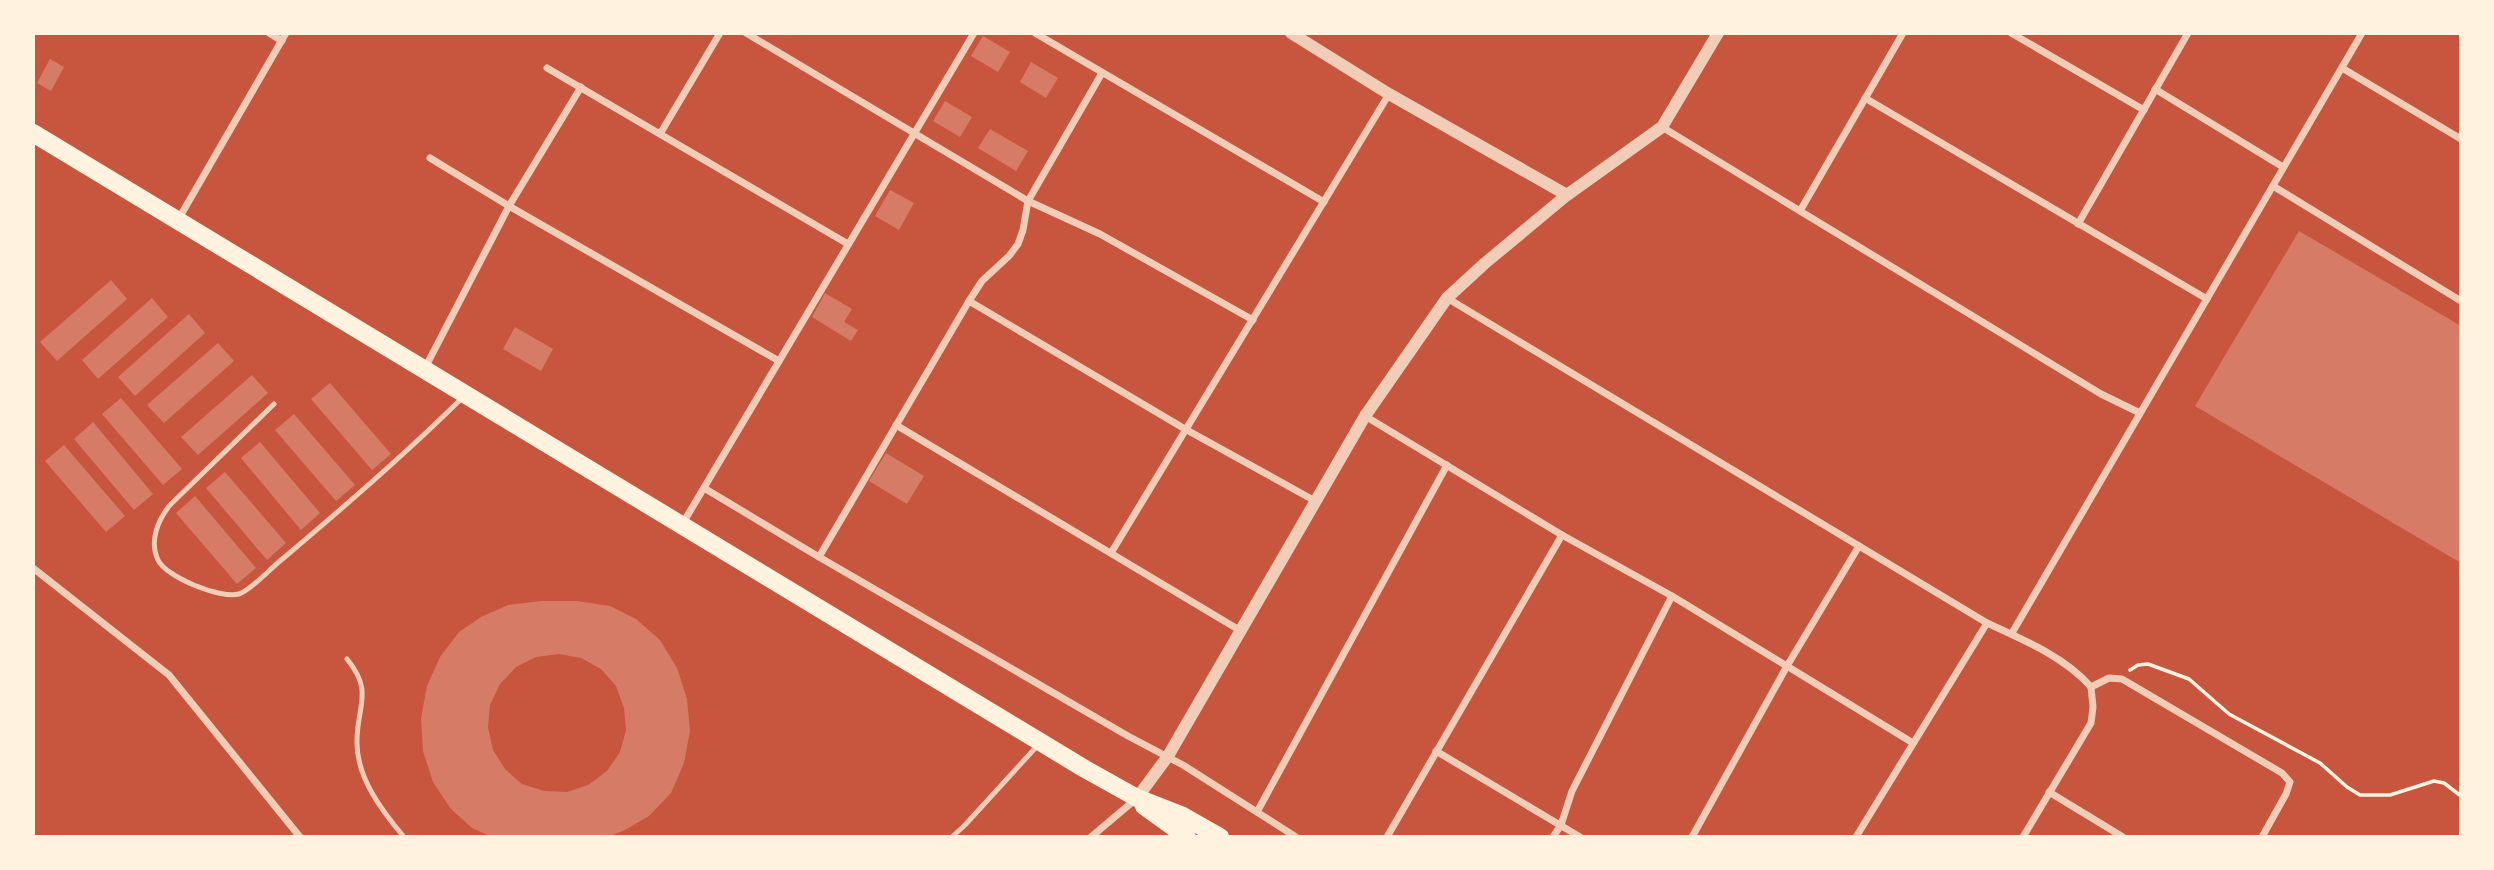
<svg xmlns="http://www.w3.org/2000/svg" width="2494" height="870" font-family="'Asap Condensed',sans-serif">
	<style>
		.building { fill: #d67c66; fill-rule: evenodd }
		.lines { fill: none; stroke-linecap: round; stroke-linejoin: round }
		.path { stroke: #fff3e0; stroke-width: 3.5 }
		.service { stroke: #f1ccb7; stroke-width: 5 }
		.minor { stroke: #f1ccb7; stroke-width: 7 }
		.tertiary { stroke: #f1ccb7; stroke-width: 12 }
		.primary { stroke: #fff3e0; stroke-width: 18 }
	</style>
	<rect width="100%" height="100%" fill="#c8553d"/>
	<g class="building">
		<polygon points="983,36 1010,52 998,72 971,56"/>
		<polygon points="50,59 64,67 51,91 37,83"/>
		<polygon points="1031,62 1058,78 1046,98 1020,82"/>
		<polygon points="945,101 972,117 960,137 933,121"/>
		<polygon points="990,129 1028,151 1016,171 978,148"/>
		<polygon points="890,190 914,203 899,230 875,216"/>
		<polygon points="2299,231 2461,326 2461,563 2195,406"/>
		<polygon points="111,280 127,299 57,361 40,342"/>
		<polygon points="825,293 852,309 844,322 858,330 851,341 812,317"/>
		<polygon points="152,298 168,317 98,379 82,360"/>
		<polygon points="189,314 205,333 135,396 118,377"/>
		<polygon points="515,327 553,349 541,371 503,349"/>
		<polygon points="218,343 234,361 164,423 147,405"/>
		<polygon points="252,375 268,393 198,455 181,437"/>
		<polygon points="330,383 391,454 372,470 311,399"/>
		<polygon points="121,398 182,469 163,485 102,414"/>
		<polygon points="294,414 355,485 336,501 275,430"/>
		<polygon points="93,422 153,494 134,510 74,439"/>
		<polygon points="260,442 320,513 301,530 241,458"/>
		<polygon points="64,445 125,516 106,532 45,461"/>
		<polygon points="886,453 924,476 907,504 869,481"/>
		<polygon points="225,472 286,543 267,560 206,488"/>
		<polygon points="195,496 256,568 237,584 176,513"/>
		<path d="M541,601H577L610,606L636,619L660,640L677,668L687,699L690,731L684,763L671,793L649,816L625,830L608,837H492L472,828L451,809L433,782L423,751L421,718L427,686L440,657L459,632L481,617L508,605ZM559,654L581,658L601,669L616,686L624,708L626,730L620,752L607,771L588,785L567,792L544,791L522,784L505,769L493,750L488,727L490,705L500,684L516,667L536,657Z"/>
	</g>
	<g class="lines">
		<polyline class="path" points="2130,670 2138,665 2148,664 2189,679 2229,714 2320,763 2347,787 2360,795 2390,795 2434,781 2444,783 2461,796"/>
		<g class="service">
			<path d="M274,404L170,505C158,520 149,541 158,560C166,577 220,599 239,594C250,591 270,569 280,561C343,508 406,454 464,396"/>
			<path d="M347,659C374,692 357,705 357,741C356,777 382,811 404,837"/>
			<polyline points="952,837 965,825 1038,745"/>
		</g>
		<g class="minor">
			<polyline points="269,33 282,41"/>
			<polyline points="746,33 1028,201 1100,234 1253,320"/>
			<polyline points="1035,33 1324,202"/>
			<polyline points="2011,33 2144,110"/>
			<polyline points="547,68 848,244"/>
			<polyline points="2342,68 2461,139"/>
			<polyline points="2155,89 2283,167"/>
			<polyline points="1865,98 2207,299"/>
			<polyline points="1662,127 2101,394 2140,413"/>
			<polyline points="660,134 720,33"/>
			<polyline points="430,158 509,206 779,361"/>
			<polyline points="2273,186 2461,301"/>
			<polyline points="1800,211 1903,33"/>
			<polyline points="178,220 286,33"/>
			<polyline points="2078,224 2188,33"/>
			<path d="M1447,298L1987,623C2022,639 2065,657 2091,687"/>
			<polyline points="969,301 1185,429 1317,502"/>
			<polyline points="425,368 509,206 581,87"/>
			<polyline points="1365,416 1562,535 1672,596 1913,743"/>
			<polyline points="896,425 1241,631"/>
			<polyline points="704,488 819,557 1128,736 1183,765 1296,837"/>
			<polyline points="683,523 974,33"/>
			<polyline points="1111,553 1389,94"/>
			<polyline points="819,557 969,301 982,281 1009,256 1018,244 1023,230 1028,201 1102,73"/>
			<polyline points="33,568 169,675 300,837"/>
			<polyline points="2012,633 2362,33"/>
			<polyline points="2091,687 2109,678 2122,679 2282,773 2290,782 2286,794 2262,837"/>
			<polyline points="1436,751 1580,837"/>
			<polyline points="2049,792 2123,837"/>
			<polyline points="1257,812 1447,465"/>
			<polyline points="1091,837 1136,799"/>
			<polyline points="1387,837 1562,535"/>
			<polyline points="1553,837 1561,825 1572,791 1672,596"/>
			<polyline points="1692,837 1787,666 1859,546"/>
			<polyline points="1856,837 1987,623"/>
			<polyline points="2023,837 2091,723 2093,707 2091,687"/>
		</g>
		<g class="tertiary">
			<polyline points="1291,33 1389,94 1567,195"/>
			<polyline points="1137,798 1168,756 1365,416 1447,298 1484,264 1567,195 1662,127 1718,33"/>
		</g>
		<g class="primary">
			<polyline points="33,133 1085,769 1137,798 1183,816 1220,837"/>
			<polyline points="1144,806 1187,837"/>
		</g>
	</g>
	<rect width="2494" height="870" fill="none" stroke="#fff3e0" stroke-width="70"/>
</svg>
